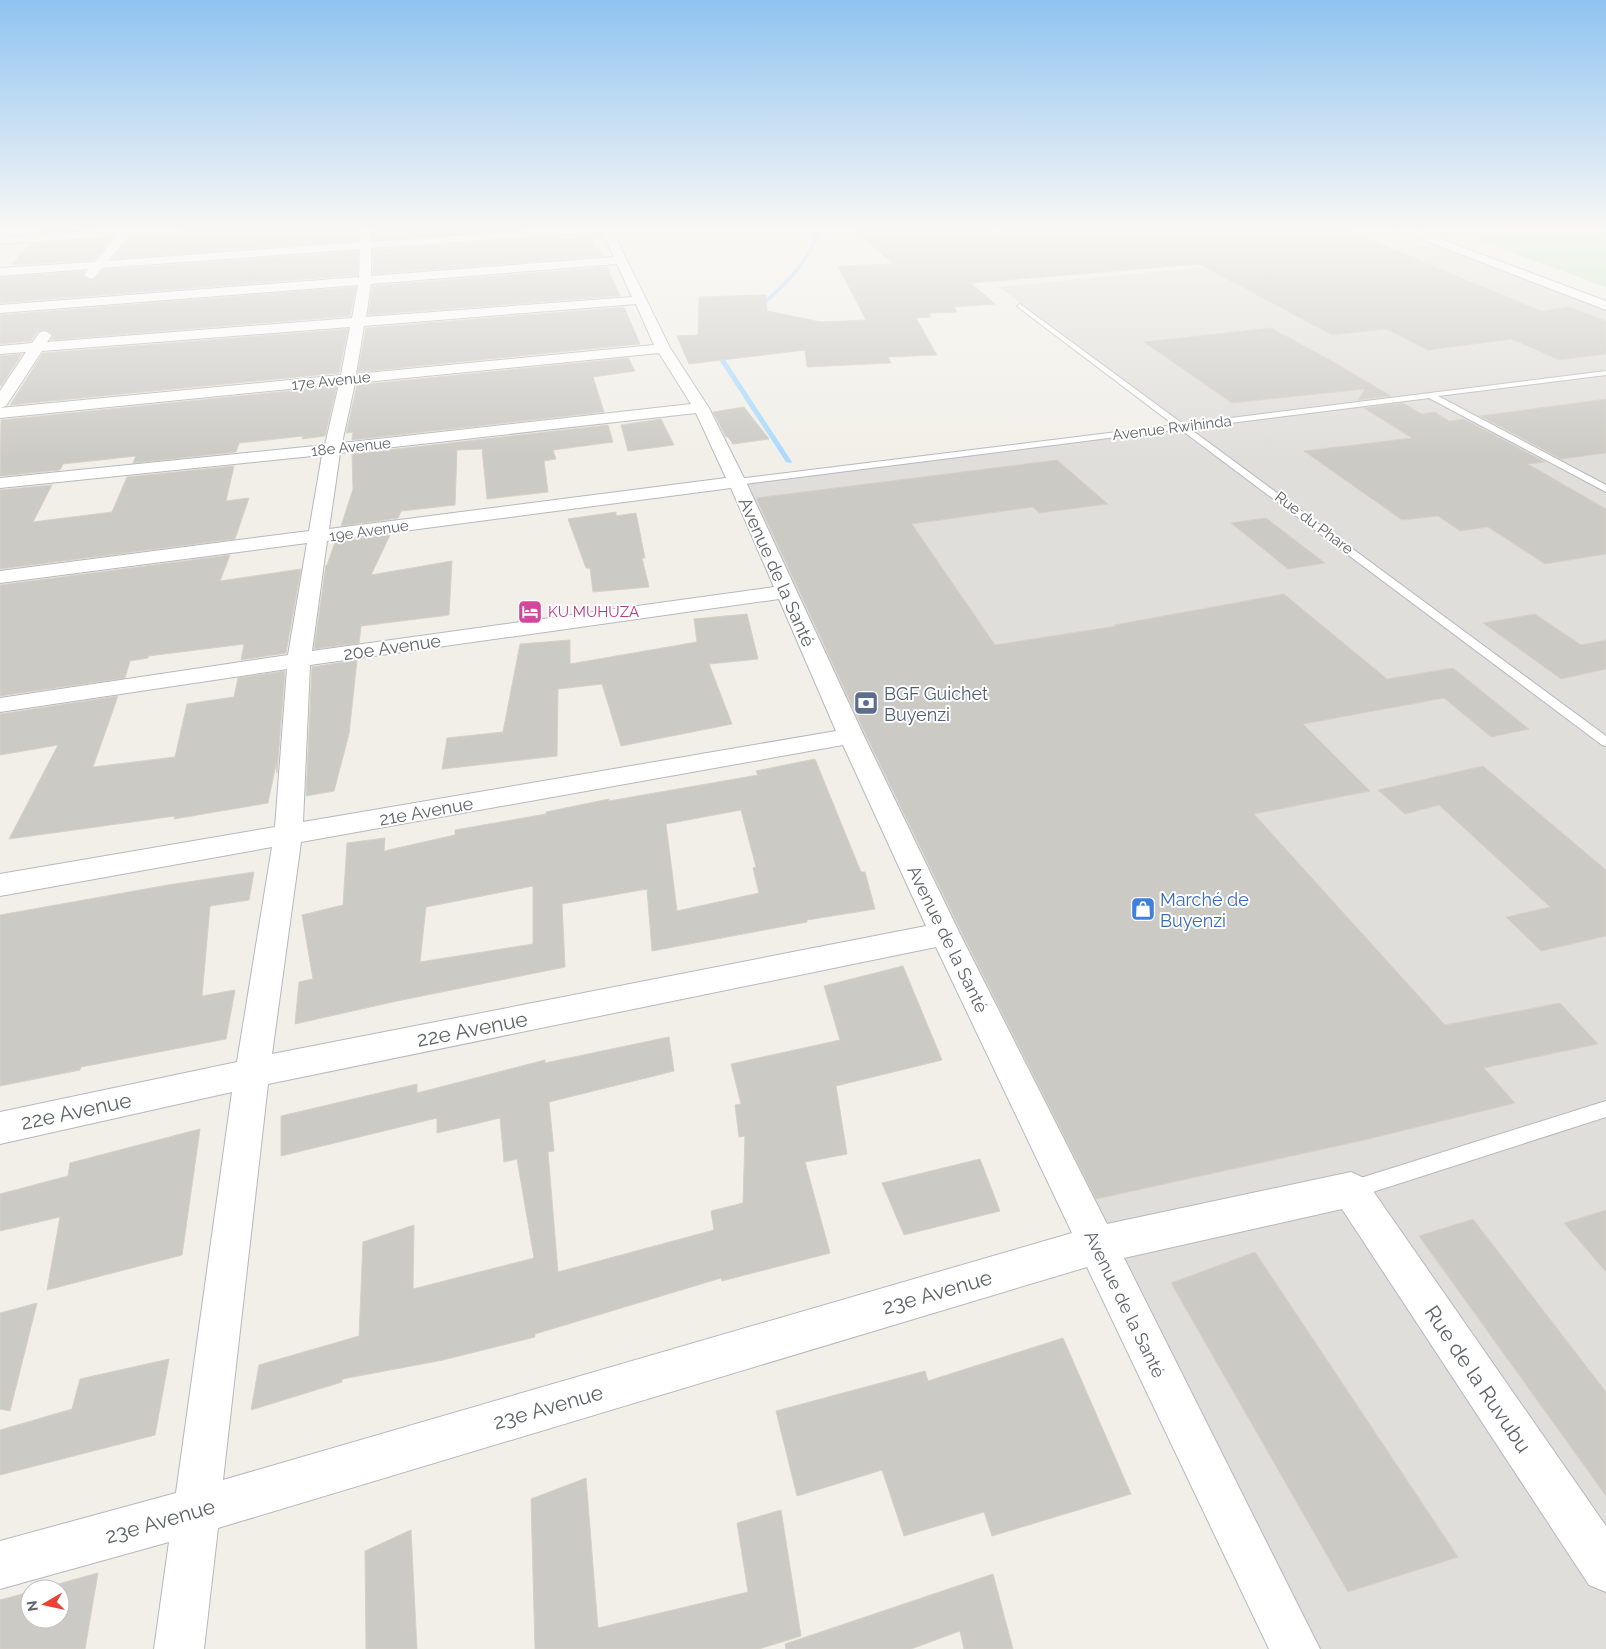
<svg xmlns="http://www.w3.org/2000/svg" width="1606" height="1649" font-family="Raleway,sans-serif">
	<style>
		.industrial { fill: #e0deda }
		.green { fill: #c5e8c5 }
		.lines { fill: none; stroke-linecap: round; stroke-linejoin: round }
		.stream { fill: #aadaff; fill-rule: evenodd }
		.building { fill: #cccac5; stroke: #d6d1c6; fill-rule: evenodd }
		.service-casing { stroke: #b5b8bc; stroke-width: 2 }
		.minor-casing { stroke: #b5b8bc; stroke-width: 2 }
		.tertiary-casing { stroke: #b5b8bc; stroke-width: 2 }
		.service { fill: #fff; fill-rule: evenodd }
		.minor { fill: #fff; fill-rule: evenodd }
		.tertiary { fill: #fff; fill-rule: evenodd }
		.labels { text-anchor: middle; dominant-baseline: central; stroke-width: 4; stroke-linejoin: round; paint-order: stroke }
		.far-street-label { font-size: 15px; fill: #5f6368; stroke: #fff }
		.far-hotel-label { font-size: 15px; fill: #b23c85; stroke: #fff; text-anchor: start }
		.street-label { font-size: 18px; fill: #5f6368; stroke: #fff }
		.service-label { font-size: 18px; fill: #4e5e75; stroke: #fff; text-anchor: start }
		.shop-label { font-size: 18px; fill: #366cbe; stroke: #fff; text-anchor: start }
		.near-street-label { font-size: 21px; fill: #5f6368; stroke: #fff }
	</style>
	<rect width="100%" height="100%" fill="#f1efe8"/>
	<polygon class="industrial" points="1444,244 1606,306 1606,1649 1275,1649 1079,1250 934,937 730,484 1184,426 999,287"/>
	<polygon class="green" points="1526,228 1606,228 1606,287 1474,239 1530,230"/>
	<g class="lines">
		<g class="stream">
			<path d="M816,228H820C816,258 782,291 759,309H755V307C779,289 812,258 816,228Z"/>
			<polygon points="715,347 718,349 792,462 791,463 786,462 712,349"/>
		</g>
	</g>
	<g class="building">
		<polygon points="44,228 106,228 40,233"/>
		<polygon points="193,228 209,228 209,231 243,228 359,228 358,240 112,259 130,237 185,233"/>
		<polygon points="373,228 546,228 373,240"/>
		<polygon points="853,228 986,228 992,232 1050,228 1342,228 1541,311 1569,307 1606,321 1606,354 1559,360 1512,339 1428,350 1386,329 1332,335 1199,264 971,283 995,304 954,307 957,312 929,313 931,317 916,318 937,355 888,357 891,363 807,367 805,350 689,364 677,336 698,335 699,297 766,295 767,311 821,322 866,320 838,266 893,264"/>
		<polygon points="556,237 556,240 590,237 594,248 600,248 603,256 373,274 373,250"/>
		<polygon points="112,238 94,260 11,265 30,244"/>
		<polygon points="358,251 357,275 0,303 0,278 84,271 82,275 90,281 95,279 103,270"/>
		<polygon points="607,267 620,296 368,315 373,286"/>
		<polygon points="356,287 350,316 51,340 54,335 45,329 38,331 31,341 0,344 0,315"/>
		<polygon points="624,307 640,344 358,372 366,328"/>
		<polygon points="1271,328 1330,360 1391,396 1358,400 1365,389 1232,403 1144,342"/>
		<polygon points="348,329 339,373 10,405 43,353"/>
		<polygon points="22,354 2,385 0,386 0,356"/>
		<polygon points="628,358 635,371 593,377 604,412 352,440 353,432 346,433 357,385"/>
		<polygon points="337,386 325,436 302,439 303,436 239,443 236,452 133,463 136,456 63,464 60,470 0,476 1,420"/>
		<polygon points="1606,399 1606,453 1561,459 1480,416"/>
		<polygon points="1403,403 1422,414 1435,412 1449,421 1464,419 1545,462 1528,464 1606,509 1606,554 1545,564 1488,527 1460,531 1438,516 1402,520 1304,451 1412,438 1364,408"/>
		<polygon points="744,407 769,439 733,444 728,437 726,437 713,412"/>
		<polygon points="661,419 674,445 628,451 621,425"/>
		<polygon points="608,425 613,442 553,450 556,459 544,461 548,492 487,499 482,449 457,450 455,505 401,511 398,518 341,526 353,489 352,454"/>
		<polygon points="1057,460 1108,504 1039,513 1033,507 912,524 995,645 1116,626 1114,625 1284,594 1387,679 1453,668 1529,729 1491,737 1444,698 1303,724 1370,791 1254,814 1445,1025 1560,1003 1598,1044 1484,1068 1515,1103 1360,1141 1096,1199 962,933 866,735 756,498"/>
		<polygon points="234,466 226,501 249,498 235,539 0,569 0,490 52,485 33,522 112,512 127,477"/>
		<polygon points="616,512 616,516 636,513 645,558 642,558 649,587 593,592 590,568 586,568 568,519"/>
		<polygon points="1266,518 1325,563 1288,569 1231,523"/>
		<polygon points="390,535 371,575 452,561 449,615 361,626 359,643 314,649 326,565 327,565 335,542"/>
		<polygon points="230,555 220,581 301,569 286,653 241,660 244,644 148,656 148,658 130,661 125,678 0,696 0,585"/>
		<polygon points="747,614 758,659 709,664 732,724 621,746 602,684 558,689 557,756 442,769 447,738 503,732 520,644 570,640 570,664 697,642 694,619"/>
		<polygon points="1535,614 1581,645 1606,640 1606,669 1561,679 1483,623"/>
		<polygon points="357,660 349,734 334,791 306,796 312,667"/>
		<polygon points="285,671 277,773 276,764 268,803 174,819 175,816 9,839 58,745 0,755 0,714 118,696 93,767 175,757 187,704 234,697 238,678"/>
		<path d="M815,759L861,872H865L875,909L807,920V922L652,951L647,889L562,904L565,967L397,1001L295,1024L299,982L313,979L302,915L343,905L347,843L385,838L384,851L455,835V830L546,814V812L609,799V801L758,775L756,771ZM741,810L756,867L753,868L759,893L677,911L666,824ZM533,886V944L420,962L426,907Z"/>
		<polygon points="1483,766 1606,870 1606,936 1541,951 1506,917 1550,907 1439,805 1405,814 1378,790"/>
		<polygon points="254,872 249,900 210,906 202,996 235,990 226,1039 81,1067 80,1070 0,1086 0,915 168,885"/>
		<polygon points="903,966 942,1060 836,1086 847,1154 805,1162 830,1253 722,1281 721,1278 535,1334 535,1337 443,1360 342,1379 342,1382 251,1410 259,1365 359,1336 363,1242 414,1225 413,1289 534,1258 517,1159 504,1162 500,1118 437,1133 437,1118 281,1156 281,1116 417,1084 417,1093 545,1060 545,1063 669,1037 674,1071 549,1102 554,1151 548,1152 558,1272 714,1230 711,1211 743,1203 745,1136 739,1137 735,1105 741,1104 731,1064 840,1040 824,986"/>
		<polygon points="200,1129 182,1255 47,1290 60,1217 0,1231 0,1194 68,1176 70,1163"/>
		<polygon points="980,1159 1000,1211 904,1235 882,1183"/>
		<polygon points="1606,1210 1606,1272 1564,1223"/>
		<polygon points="1473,1219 1606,1392 1606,1496 1419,1236"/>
		<polygon points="1255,1252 1458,1557 1348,1592 1171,1283"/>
		<polygon points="37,1303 10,1411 0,1409 0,1313"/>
		<polygon points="1063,1338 1131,1494 992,1536 984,1512 904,1536 882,1470 797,1496 776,1411 925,1371 928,1381"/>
		<polygon points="169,1359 155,1435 0,1475 0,1430 72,1409 80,1379"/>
		<polygon points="586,1478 598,1628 748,1592 737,1523 781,1510 801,1636 759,1649 535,1649 531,1499"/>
		<polygon points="411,1530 417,1649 366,1649 365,1551"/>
		<polygon points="98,1573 85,1649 0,1649 0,1600 30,1592 30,1619 60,1619 60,1589 40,1589"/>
		<polygon points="993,1574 1013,1649 964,1649 960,1631 911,1649 786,1649 785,1644"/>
	</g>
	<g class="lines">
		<defs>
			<g id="service">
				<polygon points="1020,304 1183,424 1606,371 1606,375 1438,396 1606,485 1606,492 1429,398 1189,428 1606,736 1606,746 1602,745 1180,429 737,485 732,482 737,479 1174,425 1018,307 1017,306"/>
				<polygon points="1606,1101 1606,1117 1351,1199 1344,1196 1342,1190 1344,1184 1351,1181"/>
			</g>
			<path id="minor" d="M124,228H191L185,231L129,235L108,261L360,242L361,228H371V242L566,228H611L670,348L709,408L746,482L864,736L960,934L1107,1224L1351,1172L1364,1178L1606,1526V1592L1589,1585L1342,1209L1124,1258L1320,1649H1269L1087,1267L218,1528L204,1649H154L169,1542L0,1589V1541L176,1493L232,1092L0,1144V1112L237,1062L272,847L0,896V874L275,827L287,669L0,712V698L288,655L307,543L0,583V571L309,531L322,455L0,488V478L325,445L339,384L0,418V408L341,375L350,327L42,351L6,406L0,408V391L26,352L0,354V346L32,343L40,332L45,331L52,335L47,342L352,318L358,285L0,313V305L359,277L360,249L102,268L94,278L90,279L84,275L88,269L0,276V268L95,262L116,236L0,244V238ZM602,232L614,257L371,276V248ZM617,264L632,297L366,317L371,284ZM636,304L654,345L356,374L364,326ZM659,353L691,404L342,443L355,383ZM696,413L726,478L329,529L340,453ZM731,488L774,587L312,651L327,541ZM779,599L836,731L303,822L310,665ZM843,745L926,926L272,1054L301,842ZM936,947L1072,1233L223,1480L268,1084Z"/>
			<polygon id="tertiary" points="1396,228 1411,228 1606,301 1606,310 1398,230"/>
		</defs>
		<use href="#service" class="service-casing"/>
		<use href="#minor" class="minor-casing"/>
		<use href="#tertiary" class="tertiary-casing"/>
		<use href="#service" class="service"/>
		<use href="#minor" class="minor"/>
		<use href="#tertiary" class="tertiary"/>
	</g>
	<linearGradient id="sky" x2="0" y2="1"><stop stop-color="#8fc3f1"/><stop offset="0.5" stop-color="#f9f8f5"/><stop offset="1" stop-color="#f9f8f5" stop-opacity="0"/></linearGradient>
	<rect width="1606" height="458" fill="url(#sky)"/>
	<defs>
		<symbol id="hotel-square" viewBox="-11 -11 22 22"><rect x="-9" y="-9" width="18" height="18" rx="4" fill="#d1479c" stroke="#fff"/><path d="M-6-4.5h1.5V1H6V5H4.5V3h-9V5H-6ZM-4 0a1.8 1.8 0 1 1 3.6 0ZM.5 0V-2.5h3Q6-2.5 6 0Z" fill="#fff"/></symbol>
		<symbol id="bank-square" viewBox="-11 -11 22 22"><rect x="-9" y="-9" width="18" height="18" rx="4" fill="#5c6f8a" stroke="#fff"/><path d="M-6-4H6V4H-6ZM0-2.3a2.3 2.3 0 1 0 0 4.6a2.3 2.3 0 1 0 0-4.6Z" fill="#fff"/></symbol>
		<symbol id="shop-square" viewBox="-11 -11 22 22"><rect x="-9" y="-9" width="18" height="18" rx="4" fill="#3f7fe0" stroke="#fff"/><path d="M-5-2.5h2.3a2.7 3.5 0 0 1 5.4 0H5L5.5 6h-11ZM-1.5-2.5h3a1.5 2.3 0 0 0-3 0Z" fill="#fff"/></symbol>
	</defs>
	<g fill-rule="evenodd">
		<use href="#hotel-square" x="516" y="598" width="28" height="28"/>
		<use href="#bank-square" x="852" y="689" width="28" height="28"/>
		<use href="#shop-square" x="1129" y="895" width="28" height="28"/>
	</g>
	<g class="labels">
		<g class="far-street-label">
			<text transform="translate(331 381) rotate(-6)">17e Avenue</text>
			<text transform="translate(1172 428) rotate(-7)">Avenue Rwihinda</text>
			<text transform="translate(351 447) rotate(-6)">18e Avenue</text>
			<text transform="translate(1314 523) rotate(37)">Rue du Phare</text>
			<text transform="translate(369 531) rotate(-8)">19e Avenue</text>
		</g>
		<g class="far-hotel-label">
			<text x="548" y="612">KU MUHUZA</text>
		</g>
		<g class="street-label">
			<text transform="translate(777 572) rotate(66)">Avenue de la Santé</text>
			<text transform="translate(392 647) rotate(-8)">20e Avenue</text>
			<text transform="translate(426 811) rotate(-10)">21e Avenue</text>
			<text transform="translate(948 939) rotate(64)">Avenue de la Santé</text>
			<text transform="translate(1125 1304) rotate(64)">Avenue de la Santé</text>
		</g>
		<g class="service-label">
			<text x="884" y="693">BGF Guichet<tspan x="884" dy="21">Buyenzi</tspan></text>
		</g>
		<g class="shop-label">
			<text x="1160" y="899">Marché de<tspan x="1160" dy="21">Buyenzi</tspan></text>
		</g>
		<g class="near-street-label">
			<text transform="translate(472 1029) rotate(-11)">22e Avenue</text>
			<text transform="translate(76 1111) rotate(-12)">22e Avenue</text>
			<text transform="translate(937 1292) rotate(-16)">23e Avenue</text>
			<text transform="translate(1478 1379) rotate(56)">Rue de la Ruvubu</text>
			<text transform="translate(548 1407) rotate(-16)">23e Avenue</text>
			<text transform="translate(160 1521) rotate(-16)">23e Avenue</text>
		</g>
	</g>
	<g transform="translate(45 1604) rotate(261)"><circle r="24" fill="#ffffff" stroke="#bfc1c3"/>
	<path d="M0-4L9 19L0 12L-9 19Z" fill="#ea4335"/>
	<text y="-8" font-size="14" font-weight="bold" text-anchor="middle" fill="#5f6368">N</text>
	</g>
</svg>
